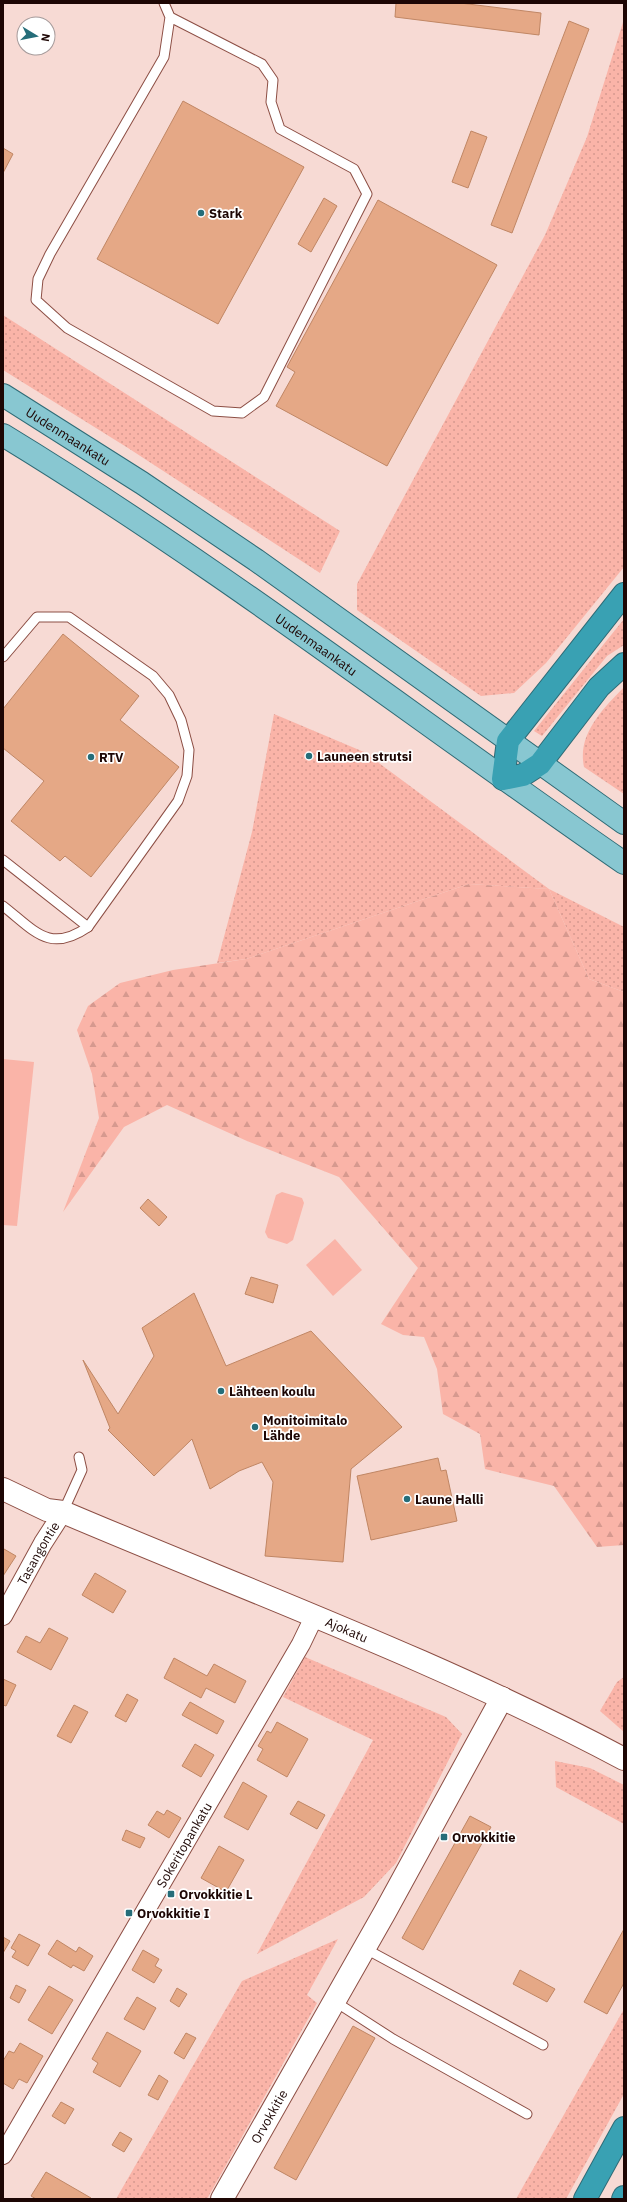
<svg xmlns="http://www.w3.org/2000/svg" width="627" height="2202" font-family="'IBM Plex Sans',sans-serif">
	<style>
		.grass { fill: url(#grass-dots) }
		.forest { fill: url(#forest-firs) }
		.park { fill: #fab4a8 }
		.building { fill: #e5a886; stroke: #c08664 }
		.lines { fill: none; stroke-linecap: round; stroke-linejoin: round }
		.service-casing { stroke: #8c4e44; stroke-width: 11 }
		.minor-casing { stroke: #8c4e44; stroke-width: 20 }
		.tertiary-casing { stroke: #8c4e44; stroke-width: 24 }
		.primary-casing { stroke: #2f6b76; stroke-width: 24 }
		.motorway-casing { stroke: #2f6b76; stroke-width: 24 }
		.service { stroke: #fff; stroke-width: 9 }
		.minor { stroke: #fff; stroke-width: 18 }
		.tertiary { stroke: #fff; stroke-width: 22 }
		.primary { stroke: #88c7d1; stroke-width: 22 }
		.motorway { stroke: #39a1b3; stroke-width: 22 }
		.poi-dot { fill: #256d79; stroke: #fff; stroke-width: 1.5 }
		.labels { text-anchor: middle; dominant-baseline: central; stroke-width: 3.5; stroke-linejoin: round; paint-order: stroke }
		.poi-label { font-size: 13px; font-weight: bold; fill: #1d0604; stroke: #fff; text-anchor: start }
		.street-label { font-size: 13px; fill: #1d0604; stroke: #fff }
	</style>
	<defs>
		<pattern id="grass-dots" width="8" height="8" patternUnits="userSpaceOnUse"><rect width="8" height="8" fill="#fab4a8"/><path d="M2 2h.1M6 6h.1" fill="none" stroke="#d6998f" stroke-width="1.8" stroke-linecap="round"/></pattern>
		<pattern id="forest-firs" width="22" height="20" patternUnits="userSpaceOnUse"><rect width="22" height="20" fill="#fab4a8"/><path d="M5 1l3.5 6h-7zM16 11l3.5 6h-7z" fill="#d6998f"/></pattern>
	</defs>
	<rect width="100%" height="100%" fill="#f7dad4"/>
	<g class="grass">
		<polygon points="624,19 624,567 546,663 514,693 481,696 357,610 357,584 545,235 587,137"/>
		<polygon points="3,315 340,531 320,573 128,448 3,370"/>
		<polygon points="624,619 624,645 607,656 542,736 534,731"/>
		<path d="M624,687V794L584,767C577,734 603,709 624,687Z"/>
		<polygon points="274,714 364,752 549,889 624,927 624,992 589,979 549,889 469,884 246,959 217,963 252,832"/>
		<polygon points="305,1657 446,1717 462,1734 396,1863 364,1897 257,1954 373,1740 283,1697"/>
		<polygon points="624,1677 624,1732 600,1711 617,1682"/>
		<polygon points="555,1761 590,1768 624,1785 624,1824 556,1787"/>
		<polygon points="338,1939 307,1995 317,2003 207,2199 116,2199 242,1981"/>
		<polygon points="624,2009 624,2094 566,2199 516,2199"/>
	</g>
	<polygon class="forest" points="469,884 549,889 589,979 624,992 624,1545 597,1547 554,1486 485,1469 480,1434 443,1414 437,1369 424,1337 403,1335 381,1324 418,1268 339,1177 247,1141 167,1105 124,1127 63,1212 99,1118 92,1074 77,1030 88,1006 120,983 173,970 246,959"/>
	<g class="park">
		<polygon points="3,1059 34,1062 17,1226 3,1225"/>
		<polygon points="282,1192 302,1198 304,1203 293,1240 287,1244 268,1238 265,1232 276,1195"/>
		<polygon points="335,1239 362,1270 333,1296 306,1265"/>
	</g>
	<g class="building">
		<polygon points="396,3 460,3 541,13 539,35 395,17"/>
		<polygon points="569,21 589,29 512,233 491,225"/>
		<polygon points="183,101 304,167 218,324 97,259"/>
		<polygon points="471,131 487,137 468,188 452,182"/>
		<polygon points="3,148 13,154 3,173"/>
		<polygon points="324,198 337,206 311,252 298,244"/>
		<polygon points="378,200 497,265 387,466 276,406 295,372 287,367"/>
		<polygon points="63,634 139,696 120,720 179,767 91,877 65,856 60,861 11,821 44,781 3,748 3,709"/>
		<polygon points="148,1199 167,1217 159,1226 140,1208"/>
		<polygon points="251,1277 278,1285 273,1303 245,1294"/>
		<polygon points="194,1293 226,1366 311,1331 402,1427 351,1469 343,1562 265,1556 273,1482 262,1462 239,1471 210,1489 192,1439 154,1476 108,1430 110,1428 83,1360 118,1414 154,1356 142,1328"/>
		<polygon points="438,1458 441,1471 446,1470 457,1521 371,1540 357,1476"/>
		<polygon points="4,1549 16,1556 3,1576 3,1551"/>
		<polygon points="95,1573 126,1591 113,1613 82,1595"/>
		<polygon points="49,1628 68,1638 51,1670 17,1652 26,1636 40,1643"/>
		<polygon points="174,1658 207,1676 214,1664 246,1681 235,1703 206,1688 201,1698 164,1678"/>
		<polygon points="3,1679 16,1685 6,1706 3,1705"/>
		<polygon points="127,1694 138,1700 126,1722 115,1716"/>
		<polygon points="190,1702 224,1721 217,1734 182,1715"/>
		<polygon points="74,1705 88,1712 71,1743 57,1736"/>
		<polygon points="277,1722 308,1739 287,1777 257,1760 263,1749 258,1746 267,1731 271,1733"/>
		<polygon points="195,1744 214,1755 201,1777 182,1766"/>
		<polygon points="243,1782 267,1796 248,1830 224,1817"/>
		<polygon points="298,1801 325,1815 317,1829 290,1814"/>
		<polygon points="167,1810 181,1818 169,1838 148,1825 157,1811 164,1815"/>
		<polygon points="470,1816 491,1827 423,1950 402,1938"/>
		<polygon points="126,1830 145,1838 140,1848 122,1840"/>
		<polygon points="219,1846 244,1860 226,1892 201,1878"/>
		<polygon points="624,1929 624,1983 607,2014 584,2002"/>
		<polygon points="19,1934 40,1945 28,1966 12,1957 16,1951 11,1948"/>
		<polygon points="3,1937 10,1941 3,1953"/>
		<polygon points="57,1940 76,1952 79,1947 93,1956 84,1971 73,1965 71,1968 48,1954"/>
		<polygon points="143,1950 159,1959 155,1966 162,1970 154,1983 132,1970"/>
		<polygon points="520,1970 555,1989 547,2002 513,1984"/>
		<polygon points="16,1985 26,1990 19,2003 10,1998"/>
		<polygon points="49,1986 73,2000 52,2034 28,2020"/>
		<polygon points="177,1988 187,1994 179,2007 170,2001"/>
		<polygon points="137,1997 156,2008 144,2030 124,2019"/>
		<polygon points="353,2026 375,2038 296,2180 274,2168"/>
		<polygon points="107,2032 141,2051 120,2087 93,2072 98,2063 92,2059"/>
		<polygon points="186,2033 196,2038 184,2059 174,2053"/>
		<polygon points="20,2043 43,2056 27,2083 19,2079 13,2089 3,2083 3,2061 9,2051 14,2053"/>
		<polygon points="159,2075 168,2081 158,2100 148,2095"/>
		<polygon points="61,2102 74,2109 65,2124 52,2116"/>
		<polygon points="120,2132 132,2139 124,2152 112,2145"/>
		<polygon points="46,2172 91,2198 90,2199 36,2199 31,2196"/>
	</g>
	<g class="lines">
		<defs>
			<g id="service">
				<polyline points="164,3 170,17 164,57 50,254 38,279 36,300 67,328 213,411 242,413 264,397 367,194 354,169 280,129 271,102 273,80 262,64 170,17"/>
				<path d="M3,657L37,617H69L153,676L169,695L181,720L189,750L187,776L178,801L88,927C49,954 34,930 3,906"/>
				<polyline points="3,860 88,927"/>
				<polyline points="63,1512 82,1470 79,1457"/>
				<polyline points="364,1948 543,2045"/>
				<polyline points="334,2001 393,2039 527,2114"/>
			</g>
			<g id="minor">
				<path id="s1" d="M3,1616L43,1543L63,1512"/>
				<path id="s2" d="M3,2155L301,1644L314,1617"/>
			</g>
			<g id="tertiary">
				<path id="s3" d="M3,1489L47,1510L63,1512C251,1592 444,1663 624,1759"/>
				<path id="s4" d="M222,2199L385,1912L502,1698"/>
			</g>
			<g id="primary">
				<path id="s5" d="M3,395L142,483L256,560L624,823"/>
				<path id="s6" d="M3,435C218,566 417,720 624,863"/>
			</g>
			<g id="motorway">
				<polyline points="624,594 508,741 503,779 523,775 540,764 599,687 624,664"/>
				<polyline points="585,2199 624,2128"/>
				<polyline points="623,2199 624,2197"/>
			</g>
		</defs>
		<use href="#service" class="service-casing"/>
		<use href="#minor" class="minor-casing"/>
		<use href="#tertiary" class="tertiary-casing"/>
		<use href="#primary" class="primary-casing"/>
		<use href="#motorway" class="motorway-casing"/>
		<use href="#service" class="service"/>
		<use href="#minor" class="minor"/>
		<use href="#tertiary" class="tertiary"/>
		<use href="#primary" class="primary"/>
		<use href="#motorway" class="motorway"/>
	</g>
	<g class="poi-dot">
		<circle cx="201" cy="213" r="4"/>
		<circle cx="309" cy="756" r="4"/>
		<circle cx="91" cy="757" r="4"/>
		<circle cx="221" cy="1391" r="4"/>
		<circle cx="255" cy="1427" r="4"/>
		<circle cx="407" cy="1499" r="4"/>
		<rect x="440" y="1833" width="8" height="8" rx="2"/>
		<rect x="167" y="1890" width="8" height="8" rx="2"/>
		<rect x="125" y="1909" width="8" height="8" rx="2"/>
	</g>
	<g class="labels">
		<g class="poi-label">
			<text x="209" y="213">Stark</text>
			<text x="317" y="756">Launeen strutsi</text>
			<text x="99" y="757">RTV</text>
			<text x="229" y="1391">Lähteen koulu</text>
			<text x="263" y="1420">Monitoimitalo<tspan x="263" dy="15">Lähde</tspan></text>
			<text x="415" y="1499">Laune Halli</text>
			<text x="452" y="1837">Orvokkitie</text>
			<text x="179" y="1894">Orvokkitie L</text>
			<text x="137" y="1913">Orvokkitie I</text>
		</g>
		<g class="street-label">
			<text stroke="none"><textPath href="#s5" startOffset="77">Uudenmaankatu</textPath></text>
			<text stroke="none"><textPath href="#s6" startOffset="377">Uudenmaankatu</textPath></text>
			<text stroke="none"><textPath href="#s1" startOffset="72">Tasangontie</textPath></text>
			<text stroke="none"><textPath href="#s3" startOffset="372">Ajokatu</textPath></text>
			<text stroke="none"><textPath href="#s2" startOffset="359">Sokeritopankatu</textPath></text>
			<text stroke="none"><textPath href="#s4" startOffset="95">Orvokkitie</textPath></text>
		</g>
	</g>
	<rect width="627" height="2202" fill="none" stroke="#1d0604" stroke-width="8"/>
	<g transform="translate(36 36) rotate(100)"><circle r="19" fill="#ffffff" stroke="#a59b9b"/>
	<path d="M0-3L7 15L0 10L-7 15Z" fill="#256d79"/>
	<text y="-6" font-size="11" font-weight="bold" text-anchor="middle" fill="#1d0604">N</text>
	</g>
</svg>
